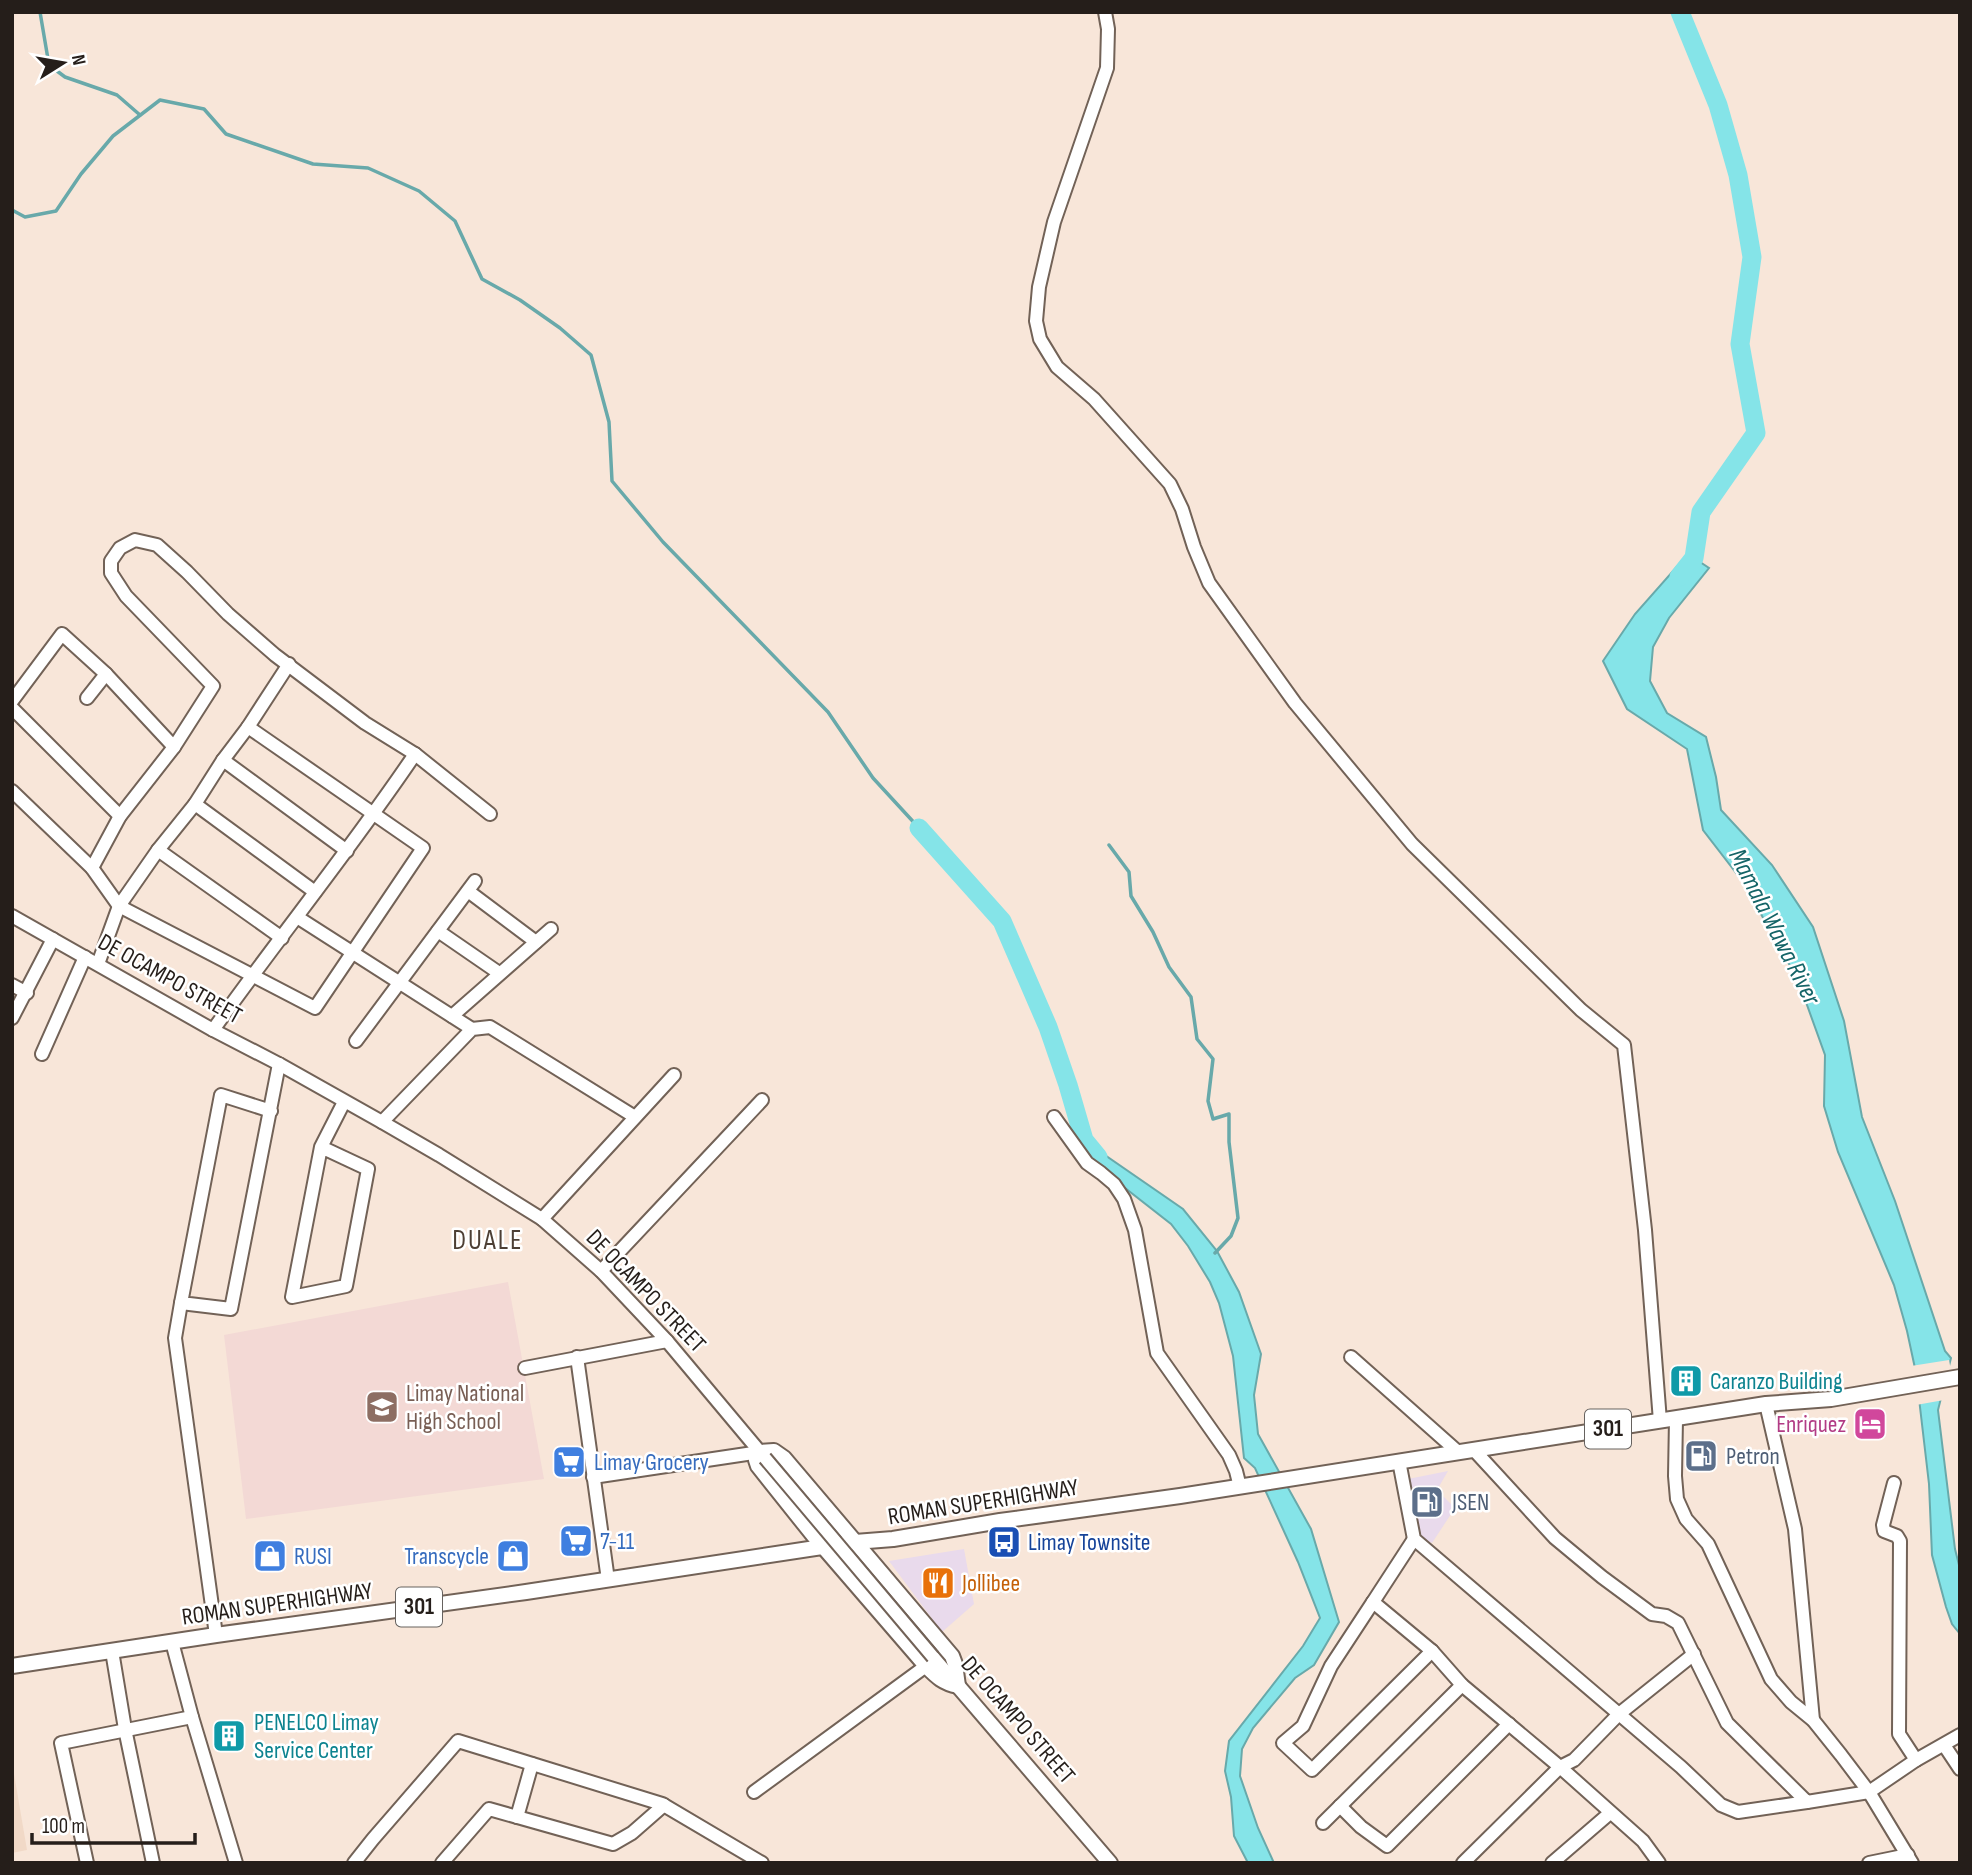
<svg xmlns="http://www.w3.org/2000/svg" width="1972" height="1875" font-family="'Sofia Sans Condensed',sans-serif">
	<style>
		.commercial { fill: #e9daec }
		.built { fill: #f1d9c7 }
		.education { fill: #f3d9d5 }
		.water { fill: #85e4e8; stroke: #68a9aa; stroke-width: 2 }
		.pier { fill: #f8e6d9 }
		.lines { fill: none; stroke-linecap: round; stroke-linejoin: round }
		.stream { stroke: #68a9aa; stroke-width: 3.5 }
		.river { stroke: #85e4e8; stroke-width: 19 }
		.minor-casing { stroke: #726257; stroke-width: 16 }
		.major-casing { stroke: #726257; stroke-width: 18 }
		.minor { stroke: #fff; stroke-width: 12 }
		.major { stroke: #fff; stroke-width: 14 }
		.minor-bridge-casing { stroke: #726257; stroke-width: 16; stroke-linecap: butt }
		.minor-bridge { stroke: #fff; stroke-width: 12 }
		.labels { text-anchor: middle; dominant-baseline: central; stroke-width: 5; stroke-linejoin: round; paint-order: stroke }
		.shield { fill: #fff; stroke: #66625f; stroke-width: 2 }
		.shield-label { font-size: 23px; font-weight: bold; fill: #251e1a }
		.street-label { font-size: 24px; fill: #251e1a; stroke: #fff }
		.culture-label { font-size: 24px; fill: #0d838f; stroke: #fff; text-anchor: start }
		.education-label { font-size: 24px; fill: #785e54; stroke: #fff; text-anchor: start }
		.hotel-label { font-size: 24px; fill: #b23c85; stroke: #fff; text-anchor: end }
		.service-label { font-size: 24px; fill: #4e5e75; stroke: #fff; text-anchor: start }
		.shop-label { font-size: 24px; fill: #366cbe; stroke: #fff; text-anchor: start }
		.transit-label { font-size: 24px; fill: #164399; stroke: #fff; text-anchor: start }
		.food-label { font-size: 24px; fill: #c56008; stroke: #fff; text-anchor: start }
		.water-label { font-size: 26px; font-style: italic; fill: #146467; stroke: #fff }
		.quarter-label { font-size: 28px; letter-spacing: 2px; fill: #4d3f34; stroke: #fff }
	</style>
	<rect width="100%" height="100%" fill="#f8e6d9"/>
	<g class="commercial">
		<polygon points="1448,1471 1437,1490 1455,1508 1432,1543 1418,1536 1408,1479"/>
		<polygon points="964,1549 974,1604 942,1632 889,1561"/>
	</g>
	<polygon class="built" points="12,1762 27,1850 12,1853"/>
	<polygon class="education" points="508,1282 544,1479 246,1519 224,1335"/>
	<g class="water">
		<polygon points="1688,554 1709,568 1669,618 1653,647 1650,681 1667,713 1706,737 1716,777 1721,810 1772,865 1813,927 1844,1021 1862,1117 1895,1201 1945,1351 1951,1358 1938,1410 1955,1549 1960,1569 1960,1634 1952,1624 1946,1607 1932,1555 1929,1484 1916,1373 1907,1331 1894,1285 1838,1152 1824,1106 1825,1055 1798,980 1743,882 1703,830 1687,749 1627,709 1603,661 1635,614"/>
		<polygon points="1089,1134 1102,1153 1183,1209 1217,1251 1239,1292 1261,1354 1254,1395 1258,1434 1311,1529 1339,1622 1314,1665 1295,1678 1253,1728 1242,1749 1240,1776 1258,1828 1274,1863 1248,1863 1234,1836 1231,1797 1225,1771 1229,1741 1303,1646 1320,1618 1298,1562 1255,1468 1244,1458 1233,1356 1219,1303 1210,1282 1188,1246 1171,1224 1088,1159 1075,1140"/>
	</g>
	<polygon class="pier" points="1949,1360 1951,1371 1944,1400 1916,1405 1911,1366"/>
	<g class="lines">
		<g class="stream">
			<polyline points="40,12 49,65 65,77 117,95 140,115"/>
			<polyline points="12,210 25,217 56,211 81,174 113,136 160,100 204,109 226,134 313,164 368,168 419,191 455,221 482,279 520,300 560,328 591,355 609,422 612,481 663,542 828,712 873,778 919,828"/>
			<polyline points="1109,845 1129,872 1131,896 1153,932 1169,967 1191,997 1197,1039 1213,1059 1208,1101 1213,1119 1229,1114 1229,1142 1238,1218 1231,1236 1215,1253"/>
		</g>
		<g class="river">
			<polyline points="1679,577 1694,558 1701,512 1756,433 1740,344 1752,257 1738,175 1718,105 1680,12"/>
			<polyline points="919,828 1002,921 1048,1027 1068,1085 1084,1140 1098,1157"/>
		</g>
		<defs>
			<g id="minor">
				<polyline points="1105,12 1108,29 1107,68 1054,222 1039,287 1036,321 1040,339 1057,367 1094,399 1170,484 1182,509 1194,547 1209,583 1295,703 1412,844 1581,1010 1624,1045 1645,1230 1660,1421"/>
				<polyline points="87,698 106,674"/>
				<polyline points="12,701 62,634 106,674 174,747"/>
				<polyline points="12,708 120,816"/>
				<polyline points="223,760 347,851"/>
				<polyline points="12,791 92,868 119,906 315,1008 423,848 248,727"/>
				<polyline points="195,804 315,892"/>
				<polyline points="158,850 282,938"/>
				<polyline points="92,868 120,816 174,747 213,686 126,596 111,573 111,561 120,548 135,540 157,545 187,572 228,614 275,655 365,723 415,754 490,814"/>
				<polyline points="468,891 536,942"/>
				<polyline points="12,916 213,1030 279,1064 382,1122 439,1155 542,1219 601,1271 667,1341 765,1458"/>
				<polyline points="297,917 472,1029"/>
				<polyline points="438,931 499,973"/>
				<polyline points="98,964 119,906 158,850 195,804 223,760 248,727 289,664"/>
				<polyline points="12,985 27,993"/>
				<polyline points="452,1016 551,929"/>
				<polyline points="12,1018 53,939"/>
				<path d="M213,1030C279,937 351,849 415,754"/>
				<polyline points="356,1041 475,881"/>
				<polyline points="42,1054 85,957"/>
				<polyline points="271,1111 221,1095 181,1303 231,1309 279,1064"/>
				<polyline points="1054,1117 1087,1163 1101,1173 1114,1184 1124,1199 1135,1230 1157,1353 1229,1455 1236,1471 1240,1487"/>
				<polyline points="382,1122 472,1029 490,1027 635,1117"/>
				<polyline points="321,1147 368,1169 346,1286 292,1297 321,1147 344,1102"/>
				<polyline points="542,1219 674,1075"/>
				<polyline points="601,1271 762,1100"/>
				<polyline points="181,1303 175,1338 216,1635"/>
				<polyline points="577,1357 608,1580"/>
				<polyline points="1351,1357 1458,1452"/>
				<polyline points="525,1368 667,1341"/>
				<polyline points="1766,1404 1795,1529 1813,1720"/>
				<polyline points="1676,1419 1675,1476 1677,1499 1686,1519 1708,1544 1771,1679 1791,1702 1813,1720 1841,1755 1869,1792 1912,1863"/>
				<polyline points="1474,1450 1555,1538 1602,1577 1652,1614 1666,1616 1678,1623 1727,1723 1807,1802 1869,1792 1916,1760 1960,1735"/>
				<polyline points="1399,1461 1414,1539 1681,1767 1721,1805 1738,1812 1807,1802"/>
				<polyline points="593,1477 760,1452"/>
				<polyline points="1894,1483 1883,1525 1884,1531 1897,1536 1900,1541 1899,1734 1916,1760"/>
				<polyline points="1414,1539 1373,1602 1432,1651 1462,1685 1560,1767 1574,1760 1619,1714 1694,1654"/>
				<polyline points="1373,1602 1331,1666 1303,1726 1283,1743 1312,1770 1432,1651"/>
				<polyline points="172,1642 192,1717 236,1863"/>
				<polyline points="112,1651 125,1729 153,1863"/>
				<polyline points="933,1657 958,1686"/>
				<polyline points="1944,1745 1960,1769"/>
				<polyline points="754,1792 926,1666"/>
				<polyline points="1340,1806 1361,1827 1387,1846 1509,1724"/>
				<polyline points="517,1817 532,1764"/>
				<polyline points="1323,1823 1462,1685"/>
				<polyline points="87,1863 61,1743 192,1717"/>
				<polyline points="354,1863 373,1839 458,1741 662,1804 762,1863"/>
				<polyline points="442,1863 489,1809 613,1844 632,1833 664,1805"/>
				<polyline points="1463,1863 1560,1767 1643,1841 1659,1863"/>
				<polyline points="1552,1863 1610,1813"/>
				<polyline points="1869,1863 1908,1855"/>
			</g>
			<g id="major">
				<path d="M774,1451L784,1458L952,1656L955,1664L958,1686C943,1683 937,1677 926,1666L813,1535L758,1466L756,1460L760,1452Z"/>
				<polyline points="12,1666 216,1635 526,1592 855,1542 893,1539 1000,1521 1180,1496 1766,1404 1831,1399 1960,1377"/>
				<polyline points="958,1686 1110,1863"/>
			</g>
		</defs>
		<use href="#minor" class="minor-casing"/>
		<use href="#major" class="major-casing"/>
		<use href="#minor" class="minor"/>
		<use href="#major" class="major"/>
		<defs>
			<polyline id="minor-bridge" points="765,1458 933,1657"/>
		</defs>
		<use href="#minor-bridge" class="minor-bridge-casing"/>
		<use href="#minor-bridge" class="minor-bridge"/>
	</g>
	<defs>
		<symbol id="building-square" viewBox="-11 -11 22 22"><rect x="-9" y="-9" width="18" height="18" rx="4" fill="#0f9aa8" stroke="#fff"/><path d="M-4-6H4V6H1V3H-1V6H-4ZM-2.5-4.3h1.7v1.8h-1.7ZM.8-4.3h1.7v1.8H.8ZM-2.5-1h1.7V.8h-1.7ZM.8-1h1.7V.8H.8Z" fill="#fff"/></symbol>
		<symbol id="school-square" viewBox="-11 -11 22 22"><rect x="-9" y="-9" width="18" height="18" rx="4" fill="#8d6e63" stroke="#fff"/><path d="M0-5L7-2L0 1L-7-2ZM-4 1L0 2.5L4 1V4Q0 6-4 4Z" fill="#fff"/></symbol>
		<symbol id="hotel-square" viewBox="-11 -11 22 22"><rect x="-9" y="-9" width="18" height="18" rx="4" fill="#d1479c" stroke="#fff"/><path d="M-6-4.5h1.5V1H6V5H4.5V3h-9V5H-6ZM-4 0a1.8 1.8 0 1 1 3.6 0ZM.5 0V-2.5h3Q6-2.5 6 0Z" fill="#fff"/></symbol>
		<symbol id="fuel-square" viewBox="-11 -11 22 22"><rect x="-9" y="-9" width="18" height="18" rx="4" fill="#5c6f8a" stroke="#fff"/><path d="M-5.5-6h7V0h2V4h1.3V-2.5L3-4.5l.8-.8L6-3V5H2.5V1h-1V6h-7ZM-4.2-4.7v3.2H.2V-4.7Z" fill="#fff"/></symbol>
		<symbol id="supermarket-square" viewBox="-11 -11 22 22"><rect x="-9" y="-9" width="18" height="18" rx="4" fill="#3f7fe0" stroke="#fff"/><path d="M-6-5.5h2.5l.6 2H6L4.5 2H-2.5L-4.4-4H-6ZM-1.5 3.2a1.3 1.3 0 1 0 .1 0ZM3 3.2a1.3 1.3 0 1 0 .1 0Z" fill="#fff"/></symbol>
		<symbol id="bus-square" viewBox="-11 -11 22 22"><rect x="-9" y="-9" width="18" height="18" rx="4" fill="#1a4fb4" stroke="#fff"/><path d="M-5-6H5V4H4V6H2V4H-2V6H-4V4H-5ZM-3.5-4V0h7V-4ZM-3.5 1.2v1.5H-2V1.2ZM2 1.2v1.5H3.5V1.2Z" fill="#fff"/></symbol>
		<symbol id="shop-square" viewBox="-11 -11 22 22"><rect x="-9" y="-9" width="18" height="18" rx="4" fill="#3f7fe0" stroke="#fff"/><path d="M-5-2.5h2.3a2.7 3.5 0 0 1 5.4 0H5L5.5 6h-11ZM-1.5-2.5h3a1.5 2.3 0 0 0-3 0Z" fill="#fff"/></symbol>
		<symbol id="restaurant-square" viewBox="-11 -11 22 22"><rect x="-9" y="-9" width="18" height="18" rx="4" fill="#e8710a" stroke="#fff"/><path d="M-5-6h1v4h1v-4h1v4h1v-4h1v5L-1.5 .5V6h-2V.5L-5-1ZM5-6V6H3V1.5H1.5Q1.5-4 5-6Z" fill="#fff"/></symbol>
	</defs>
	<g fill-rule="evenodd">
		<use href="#building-square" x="1667" y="1362" width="38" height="38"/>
		<use href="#school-square" x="363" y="1388" width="38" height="38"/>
		<use href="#hotel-square" x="1851" y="1405" width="38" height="38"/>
		<use href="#fuel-square" x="1682" y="1437" width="38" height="38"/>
		<use href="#supermarket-square" x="550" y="1443" width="38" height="38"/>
		<use href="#fuel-square" x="1408" y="1483" width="38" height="38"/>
		<use href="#supermarket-square" x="557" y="1522" width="38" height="38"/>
		<use href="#bus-square" x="985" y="1523" width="38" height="38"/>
		<use href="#shop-square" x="251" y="1537" width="38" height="38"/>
		<use href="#shop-square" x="494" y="1537" width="38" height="38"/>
		<use href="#restaurant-square" x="919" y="1564" width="38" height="38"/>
		<use href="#building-square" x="210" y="1717" width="38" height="38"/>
	</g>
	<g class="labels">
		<g class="shield">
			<rect x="1585" y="1409.5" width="46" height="39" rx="5"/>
			<rect x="396" y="1587.5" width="46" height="39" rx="5"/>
		</g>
		<g class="shield-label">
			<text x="1608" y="1429">301</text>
			<text x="419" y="1607">301</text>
		</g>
		<g class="street-label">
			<text transform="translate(170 979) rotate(29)">DE OCAMPO STREET</text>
			<text transform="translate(646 1291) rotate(46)">DE OCAMPO STREET</text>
			<text transform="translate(983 1502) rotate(-9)">ROMAN SUPERHIGHWAY</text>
			<text transform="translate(277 1604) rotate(-8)">ROMAN SUPERHIGHWAY</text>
			<text transform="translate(1018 1720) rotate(49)">DE OCAMPO STREET</text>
		</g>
		<g class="culture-label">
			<text x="1710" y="1381">Caranzo Building</text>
			<text x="254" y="1722">PENELCO Limay<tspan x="254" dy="28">Service Center</tspan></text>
		</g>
		<g class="education-label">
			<text x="406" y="1393">Limay National<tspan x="406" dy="28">High School</tspan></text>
		</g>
		<g class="hotel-label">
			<text x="1846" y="1424">Enriquez</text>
		</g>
		<g class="service-label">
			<text x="1726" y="1456">Petron</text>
			<text x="1452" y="1502">JSEN</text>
		</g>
		<g class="shop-label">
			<text x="594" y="1462">Limay Grocery</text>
			<text x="600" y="1541">7-11</text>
			<text x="294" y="1556">RUSI</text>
			<text x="489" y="1556" text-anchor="end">Transcycle</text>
		</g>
		<g class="transit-label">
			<text x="1028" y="1542">Limay Townsite</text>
		</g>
		<g class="food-label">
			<text x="962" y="1583">Jollibee</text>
		</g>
		<g class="water-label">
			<text transform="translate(1774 927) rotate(63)">Mamala Wawa River</text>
		</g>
		<g class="quarter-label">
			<text x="488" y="1240">DUALE</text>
		</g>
	</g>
	<rect width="1972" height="1875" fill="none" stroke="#251e1a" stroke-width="28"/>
	<g transform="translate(63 63) rotate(79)" stroke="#ffffff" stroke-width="5" paint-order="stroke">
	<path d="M0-5L12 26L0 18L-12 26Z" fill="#251e1a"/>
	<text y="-10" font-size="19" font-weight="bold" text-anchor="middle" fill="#251e1a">N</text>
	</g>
	<path d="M32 1833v10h163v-10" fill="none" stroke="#251e1a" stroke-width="3.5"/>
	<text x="42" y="1833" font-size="21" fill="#251e1a" stroke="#ffffff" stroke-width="5" paint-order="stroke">100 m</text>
</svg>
